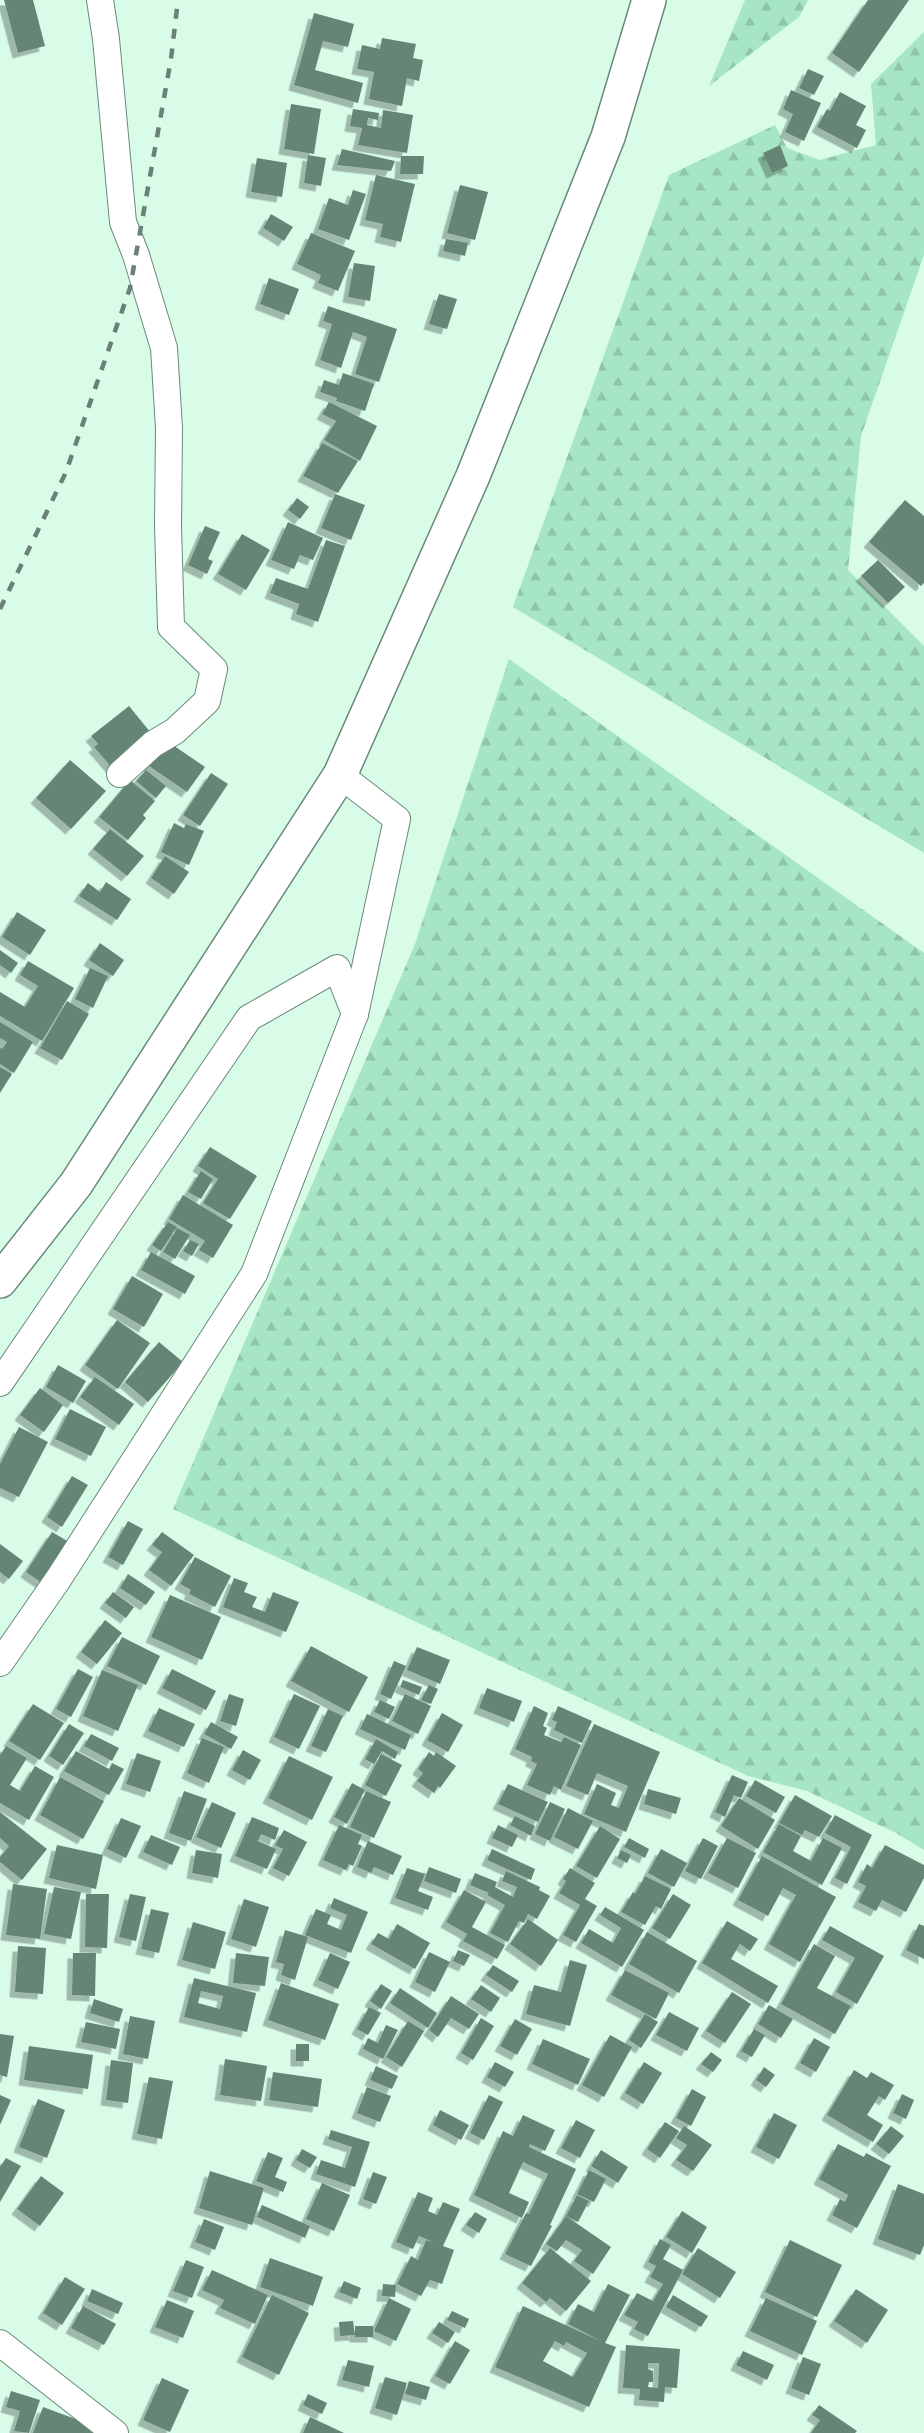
<svg xmlns="http://www.w3.org/2000/svg" width="924" height="2433" font-family="'PT Sans Narrow',sans-serif">
	<style>
		.forest { fill: url(#forest-firs) }
		.building { fill: #668675; fill-rule: evenodd; filter: url(#shadow) }
		.lines { fill: none; stroke-linecap: round; stroke-linejoin: round }
		.street-casing { stroke: #6a8a79; stroke-width: 28 }
		.highway-casing { stroke: #6a8a79; stroke-width: 36 }
		.street { stroke: #fff; stroke-width: 26 }
		.highway { stroke: #fff; stroke-width: 33 }
		.rail { stroke: #6a8275; stroke-width: 4.5; stroke-dasharray: 10 10; stroke-linecap: butt }
	</style>
	<defs>
		<pattern id="forest-firs" width="22" height="20" patternUnits="userSpaceOnUse" patternTransform="scale(1.5)"><rect width="22" height="20" fill="#a7e6c4"/><path d="M5 1l3.5 6h-7zM16 11l3.5 6h-7z" fill="#8fc5a8"/></pattern>
		<filter id="shadow"><feDropShadow dx="-5.5" dy="5.5" stdDeviation="0" flood-color="#0004"/></filter>
	</defs>
	<rect width="100%" height="100%" fill="#d8fce8"/>
	<g class="forest">
		<polygon points="745,0 808,0 799,17 709,86"/>
		<polygon points="924,32 924,255 861,436 848,570 924,646 924,853 513,607 669,175 775,125 787,148 819,160 876,145 871,84"/>
		<polygon points="509,659 924,953 924,1850 896,1833 807,1791 748,1776 173,1509 415,944"/>
	</g>
	<g class="building">
		<polygon points="4,0 33,0 45,46 18,53"/>
		<polygon points="868,0 909,0 859,72 832,53"/>
		<polygon points="314,13 354,24 348,47 323,41 315,70 363,83 358,103 294,85"/>
		<polygon points="382,38 416,44 413,58 423,60 419,81 407,78 402,106 369,99 374,72 357,69 362,45 380,49"/>
		<polygon points="808,69 824,76 814,95 799,88"/>
		<polygon points="791,90 821,103 804,141 785,132 793,114 783,109"/>
		<polygon points="840,92 866,106 856,125 866,130 857,148 817,127 827,109 830,111"/>
		<polygon points="291,104 321,109 314,154 284,149"/>
		<polygon points="353,109 379,113 378,120 368,118 367,125 381,128 383,110 413,115 407,153 358,145 362,128 350,126"/>
		<polygon points="780,145 788,166 772,173 763,153"/>
		<polygon points="342,149 395,161 391,171 337,165"/>
		<polygon points="308,155 326,158 321,186 304,183"/>
		<polygon points="401,156 424,156 423,174 400,174"/>
		<polygon points="257,158 287,163 282,197 251,192"/>
		<polygon points="376,175 415,184 401,242 380,237 383,224 365,220"/>
		<polygon points="460,185 488,192 475,240 447,233"/>
		<polygon points="353,190 366,194 349,240 318,229 329,198 348,205"/>
		<polygon points="271,214 293,227 284,241 263,228"/>
		<polygon points="311,233 355,251 338,291 318,283 321,275 297,264"/>
		<polygon points="446,239 468,243 465,256 443,251"/>
		<polygon points="354,263 375,266 370,301 348,297"/>
		<polygon points="269,278 299,289 289,315 260,304"/>
		<polygon points="439,294 457,299 447,329 429,324"/>
		<polygon points="328,306 397,329 379,382 355,374 367,337 353,332 341,368 320,360 332,324 323,321"/>
		<polygon points="343,373 374,384 365,411 336,401 337,398 320,392 324,380 339,385"/>
		<polygon points="329,402 377,426 360,461 324,440 336,421 322,414"/>
		<polygon points="322,443 358,461 338,493 303,476"/>
		<polygon points="335,494 365,505 351,540 321,528"/>
		<polygon points="297,498 309,507 300,519 288,510"/>
		<polygon points="905,500 924,516 924,583 921,586 869,542"/>
		<polygon points="288,522 323,538 313,560 300,555 294,569 271,560"/>
		<polygon points="205,526 220,532 208,559 213,561 207,574 188,565"/>
		<polygon points="242,534 270,550 246,590 218,574"/>
		<polygon points="326,540 345,546 318,622 296,614 299,604 270,593 276,578 308,589"/>
		<polygon points="878,560 905,587 888,603 861,576"/>
		<polygon points="129,706 151,733 114,770 94,747 98,744 91,736"/>
		<polygon points="167,741 205,767 187,792 149,766"/>
		<polygon points="70,760 106,791 71,829 36,798"/>
		<polygon points="146,770 166,786 156,798 136,781"/>
		<polygon points="211,773 228,784 200,826 183,815"/>
		<polygon points="130,780 155,801 143,815 146,818 128,840 99,817"/>
		<polygon points="174,823 184,828 186,824 204,831 189,865 161,852"/>
		<polygon points="110,829 144,856 127,876 93,849"/>
		<polygon points="165,856 189,872 174,894 151,878"/>
		<polygon points="106,882 131,899 117,920 79,896 88,883 100,892"/>
		<polygon points="17,912 46,930 30,955 2,937"/>
		<polygon points="100,943 124,960 113,976 89,960"/>
		<polygon points="0,950 18,963 11,973 0,965"/>
		<polygon points="28,961 74,988 42,1041 0,1016 0,992 25,1007 38,986 20,975"/>
		<polygon points="90,968 108,976 93,1008 75,999"/>
		<polygon points="67,1001 89,1014 62,1060 40,1048"/>
		<polygon points="0,1022 33,1042 14,1073 0,1064 0,1047 2,1049 7,1042 0,1038"/>
		<polygon points="0,1067 12,1074 0,1093"/>
		<polygon points="210,1147 257,1176 230,1219 203,1203 218,1179 198,1166"/>
		<polygon points="201,1171 213,1179 201,1199 188,1192"/>
		<polygon points="183,1195 233,1225 213,1258 199,1250 205,1241 169,1219"/>
		<polygon points="168,1222 177,1227 161,1251 152,1245"/>
		<polygon points="177,1228 190,1235 175,1259 163,1252"/>
		<polygon points="190,1240 199,1244 192,1256 183,1251"/>
		<polygon points="151,1252 195,1276 185,1294 141,1270"/>
		<polygon points="132,1276 163,1294 144,1327 113,1309"/>
		<polygon points="117,1320 150,1343 118,1389 85,1365"/>
		<polygon points="159,1342 183,1362 148,1402 125,1382"/>
		<polygon points="58,1365 86,1381 73,1403 46,1387"/>
		<polygon points="95,1377 134,1404 119,1425 80,1397"/>
		<polygon points="40,1388 63,1405 44,1432 20,1415"/>
		<polygon points="70,1409 106,1427 91,1456 55,1439"/>
		<polygon points="19,1427 48,1442 19,1497 0,1488 0,1464"/>
		<polygon points="72,1476 88,1485 62,1527 47,1517"/>
		<polygon points="128,1521 143,1529 123,1565 108,1557"/>
		<polygon points="52,1532 69,1542 42,1583 26,1572"/>
		<polygon points="162,1532 194,1555 171,1586 149,1570 162,1552 152,1545"/>
		<polygon points="0,1544 23,1561 9,1579 0,1572"/>
		<polygon points="195,1557 231,1576 215,1607 189,1594 191,1590 180,1584"/>
		<polygon points="128,1574 155,1592 146,1605 120,1588"/>
		<polygon points="234,1578 248,1583 244,1592 257,1597 252,1607 265,1612 273,1592 299,1602 286,1632 223,1607"/>
		<polygon points="113,1592 134,1607 126,1618 105,1603"/>
		<polygon points="170,1595 221,1617 202,1660 151,1637"/>
		<polygon points="105,1620 122,1633 97,1664 81,1652"/>
		<polygon points="122,1637 160,1656 146,1685 107,1666"/>
		<polygon points="311,1646 368,1677 349,1712 291,1681"/>
		<polygon points="417,1647 450,1660 440,1684 407,1670"/>
		<polygon points="394,1661 406,1666 391,1699 380,1694"/>
		<polygon points="78,1669 93,1677 71,1717 56,1709"/>
		<polygon points="172,1669 216,1691 206,1710 162,1688"/>
		<polygon points="102,1670 138,1685 118,1731 83,1716"/>
		<polygon points="403,1680 422,1687 419,1695 400,1687"/>
		<polygon points="429,1685 438,1689 431,1704 421,1700"/>
		<polygon points="487,1688 522,1701 514,1722 479,1708"/>
		<polygon points="229,1694 244,1699 236,1726 220,1721"/>
		<polygon points="294,1694 320,1706 299,1749 274,1737"/>
		<polygon points="405,1694 431,1706 418,1734 392,1721"/>
		<polygon points="380,1700 395,1707 389,1719 374,1712"/>
		<polygon points="33,1704 64,1723 40,1760 9,1741"/>
		<polygon points="534,1706 548,1713 543,1726 547,1728 544,1735 561,1742 564,1737 581,1745 561,1790 554,1786 550,1795 527,1785 537,1764 531,1761 532,1757 515,1749"/>
		<polygon points="558,1706 592,1721 582,1743 554,1730 557,1722 552,1720"/>
		<polygon points="159,1708 195,1724 184,1747 148,1731"/>
		<polygon points="328,1709 343,1716 326,1752 311,1746"/>
		<polygon points="442,1713 463,1725 448,1752 427,1740"/>
		<polygon points="367,1714 411,1735 405,1750 360,1729"/>
		<polygon points="211,1722 238,1737 231,1749 204,1734"/>
		<polygon points="69,1724 84,1733 63,1765 49,1756"/>
		<polygon points="594,1724 660,1752 626,1832 584,1814 597,1784 616,1793 611,1805 619,1808 628,1786 597,1773 588,1795 566,1786"/>
		<polygon points="91,1734 119,1748 112,1761 84,1746"/>
		<polygon points="202,1738 224,1747 209,1783 187,1773"/>
		<polygon points="376,1739 398,1752 395,1759 382,1751 374,1764 365,1759"/>
		<polygon points="6,1746 27,1758 10,1785 20,1791 35,1766 54,1777 29,1820 0,1803 0,1755"/>
		<polygon points="243,1750 261,1760 250,1780 232,1770"/>
		<polygon points="76,1751 109,1769 112,1763 124,1769 109,1795 64,1771"/>
		<polygon points="429,1752 434,1756 436,1752 456,1766 440,1788 438,1786 434,1793 417,1781 423,1773 418,1769"/>
		<polygon points="137,1753 161,1761 150,1792 126,1784"/>
		<polygon points="381,1754 402,1765 386,1796 365,1785"/>
		<polygon points="289,1756 333,1777 312,1820 268,1798"/>
		<polygon points="732,1775 748,1782 741,1798 734,1795 725,1817 715,1812"/>
		<polygon points="60,1777 104,1801 83,1839 40,1815"/>
		<polygon points="755,1780 785,1797 776,1813 746,1796"/>
		<polygon points="352,1783 365,1790 347,1824 334,1817"/>
		<polygon points="508,1784 548,1802 538,1822 498,1804"/>
		<polygon points="648,1789 681,1798 676,1814 644,1804"/>
		<polygon points="184,1791 207,1799 191,1841 169,1833"/>
		<polygon points="366,1791 391,1802 374,1838 350,1827"/>
		<polygon points="795,1795 832,1816 819,1837 805,1830 802,1835 779,1823"/>
		<polygon points="739,1798 775,1820 758,1849 721,1826"/>
		<polygon points="212,1802 236,1813 221,1848 196,1837"/>
		<polygon points="550,1802 565,1809 550,1841 535,1834"/>
		<polygon points="568,1808 593,1821 578,1849 554,1837"/>
		<polygon points="0,1812 47,1849 22,1880 0,1862 0,1857 9,1846 0,1838"/>
		<polygon points="835,1815 872,1835 847,1884 835,1878 851,1847 825,1833"/>
		<polygon points="515,1816 535,1826 531,1836 510,1825"/>
		<polygon points="252,1817 279,1828 275,1840 261,1834 258,1841 276,1849 267,1869 235,1856"/>
		<polygon points="121,1818 141,1826 126,1858 107,1849"/>
		<polygon points="779,1824 801,1836 793,1851 811,1861 823,1838 842,1848 822,1885 763,1852"/>
		<polygon points="339,1825 362,1835 358,1844 362,1846 353,1866 349,1864 346,1870 323,1860"/>
		<polygon points="498,1825 518,1835 512,1847 492,1838"/>
		<polygon points="600,1826 620,1839 597,1878 576,1866"/>
		<polygon points="284,1830 307,1842 289,1876 273,1868 283,1849 275,1845"/>
		<polygon points="151,1835 180,1847 172,1865 143,1852"/>
		<polygon points="629,1838 649,1849 645,1858 624,1847"/>
		<polygon points="703,1838 718,1846 701,1879 685,1871"/>
		<polygon points="727,1838 756,1853 738,1888 708,1873"/>
		<polygon points="368,1841 402,1856 393,1875 374,1867 371,1873 357,1867"/>
		<polygon points="57,1845 103,1855 96,1889 49,1878"/>
		<polygon points="885,1845 924,1865 924,1878 906,1912 882,1900 876,1911 858,1902 866,1886 858,1882 867,1864 872,1868"/>
		<polygon points="492,1849 535,1869 531,1880 487,1860"/>
		<polygon points="661,1849 687,1863 674,1887 648,1873"/>
		<polygon points="196,1850 222,1854 218,1878 192,1873"/>
		<polygon points="621,1850 631,1855 627,1863 617,1858"/>
		<polygon points="762,1856 836,1897 800,1962 769,1944 796,1895 783,1888 768,1916 738,1900"/>
		<polygon points="429,1867 461,1879 456,1893 424,1881"/>
		<polygon points="407,1868 425,1874 418,1891 433,1897 428,1910 395,1898"/>
		<polygon points="570,1868 595,1883 585,1899 597,1906 576,1942 563,1935 580,1905 559,1893 566,1881 563,1879"/>
		<polygon points="506,1871 540,1887 539,1890 550,1896 537,1919 528,1914 524,1923 519,1921 508,1942 490,1933 505,1905 487,1895 489,1893 470,1885 475,1873 497,1882 495,1887 513,1897 517,1887 502,1881"/>
		<polygon points="645,1876 671,1889 661,1909 656,1906 645,1925 621,1912 633,1892 635,1894"/>
		<polygon points="13,1884 47,1889 40,1939 6,1935"/>
		<polygon points="54,1887 81,1892 71,1939 44,1934"/>
		<polygon points="464,1890 486,1902 472,1927 505,1945 497,1959 463,1941 467,1934 446,1922"/>
		<polygon points="86,1894 109,1894 107,1948 85,1947"/>
		<polygon points="130,1894 146,1897 136,1941 119,1937"/>
		<polygon points="673,1894 691,1905 670,1939 652,1928"/>
		<polygon points="334,1898 368,1912 351,1953 305,1935 316,1909 331,1915 327,1924 341,1930 347,1915 330,1908"/>
		<polygon points="244,1899 269,1907 256,1947 231,1939"/>
		<polygon points="605,1907 644,1930 622,1967 581,1943 589,1929 613,1943 621,1928 600,1915"/>
		<polygon points="151,1909 169,1913 159,1953 141,1949"/>
		<polygon points="528,1919 558,1940 541,1966 510,1944"/>
		<polygon points="727,1921 758,1939 750,1951 740,1944 731,1959 778,1986 768,2003 702,1963"/>
		<polygon points="193,1922 226,1932 215,1969 182,1960"/>
		<polygon points="397,1924 430,1943 415,1969 371,1944 378,1933 389,1939"/>
		<polygon points="919,1924 924,1926 924,1959 906,1950"/>
		<polygon points="830,1926 884,1956 857,2004 836,1992 855,1958 822,1940"/>
		<polygon points="285,1930 308,1937 295,1980 281,1975 284,1964 276,1962"/>
		<polygon points="647,1932 697,1961 679,1993 629,1964"/>
		<polygon points="814,1944 835,1956 817,1988 851,2006 835,2034 781,2004"/>
		<polygon points="18,1946 46,1948 43,1994 15,1992"/>
		<polygon points="458,1950 470,1955 464,1966 453,1961"/>
		<polygon points="429,1952 450,1962 435,1992 415,1982"/>
		<polygon points="73,1953 96,1953 95,1996 72,1995"/>
		<polygon points="236,1953 269,1957 265,1986 233,1983"/>
		<polygon points="330,1953 350,1962 338,1989 318,1980"/>
		<polygon points="570,1960 587,1965 570,2026 526,2014 534,1985 561,1992"/>
		<polygon points="493,1965 519,1981 512,1992 486,1975"/>
		<polygon points="625,1970 669,1993 656,2019 611,1995"/>
		<path d="M194,1978L256,1993L247,2032L184,2017ZM201,1991L223,1996L220,2009L198,2003Z"/>
		<polygon points="281,1983 339,2004 325,2040 268,2020"/>
		<polygon points="381,1984 392,1991 381,2009 370,2001"/>
		<polygon points="481,1985 500,1998 491,2012 471,1999"/>
		<polygon points="400,1988 437,2013 428,2028 390,2003"/>
		<polygon points="732,1992 751,2004 725,2043 706,2031"/>
		<polygon points="451,1996 479,2014 469,2029 451,2018 438,2037 429,2030"/>
		<polygon points="94,1999 123,2009 119,2022 90,2013"/>
		<polygon points="769,2005 793,2019 781,2038 758,2024"/>
		<polygon points="369,2007 381,2013 368,2035 357,2029"/>
		<polygon points="669,2012 699,2028 687,2051 656,2035"/>
		<polygon points="645,2014 658,2022 641,2048 629,2040"/>
		<polygon points="130,2016 155,2021 148,2059 123,2054"/>
		<polygon points="481,2018 494,2026 473,2060 461,2053"/>
		<polygon points="515,2019 532,2029 517,2055 500,2046"/>
		<polygon points="408,2021 424,2031 402,2067 386,2057"/>
		<polygon points="86,2022 120,2029 116,2049 81,2042"/>
		<polygon points="386,2025 398,2030 383,2059 363,2049 368,2038 378,2043"/>
		<polygon points="754,2029 765,2035 752,2057 741,2051"/>
		<polygon points="0,2034 14,2036 7,2077 0,2075"/>
		<polygon points="610,2035 632,2047 604,2097 582,2085"/>
		<polygon points="814,2038 830,2047 816,2072 800,2063"/>
		<polygon points="543,2039 590,2059 578,2085 532,2064"/>
		<rect x="296" y="2044" width="13" height="17"/>
		<polygon points="29,2046 93,2055 88,2089 24,2080"/>
		<polygon points="711,2052 722,2060 713,2072 701,2064"/>
		<polygon points="225,2059 267,2066 261,2101 220,2095"/>
		<polygon points="111,2060 133,2063 128,2103 106,2100"/>
		<polygon points="495,2062 514,2072 505,2087 487,2077"/>
		<polygon points="644,2062 662,2073 643,2104 625,2093"/>
		<polygon points="376,2066 398,2076 392,2089 370,2080"/>
		<polygon points="764,2067 775,2075 766,2087 756,2080"/>
		<polygon points="854,2070 867,2078 871,2072 894,2085 885,2100 879,2096 867,2115 883,2125 873,2142 827,2115"/>
		<polygon points="273,2072 322,2079 318,2107 269,2100"/>
		<polygon points="149,2077 173,2081 162,2139 137,2134"/>
		<polygon points="367,2087 391,2096 380,2122 357,2113"/>
		<polygon points="692,2089 706,2097 691,2126 676,2118"/>
		<polygon points="902,2094 914,2100 906,2119 893,2113"/>
		<polygon points="0,2095 11,2100 0,2125"/>
		<polygon points="489,2095 503,2102 484,2140 470,2133"/>
		<polygon points="38,2099 65,2110 47,2158 19,2147"/>
		<polygon points="440,2110 469,2125 461,2140 433,2125"/>
		<polygon points="774,2113 797,2125 779,2159 756,2147"/>
		<polygon points="523,2115 555,2130 545,2151 530,2144 529,2147 576,2169 550,2225 552,2226 531,2266 505,2254 526,2213 529,2214 548,2174 523,2162 509,2193 529,2202 522,2218 474,2195 503,2131 513,2136"/>
		<polygon points="576,2120 595,2130 580,2158 561,2148"/>
		<polygon points="665,2122 679,2131 660,2158 647,2149"/>
		<polygon points="684,2126 712,2145 693,2171 676,2160 687,2145 676,2138"/>
		<polygon points="891,2126 904,2136 889,2154 876,2144"/>
		<polygon points="331,2130 370,2142 355,2187 316,2174 321,2160 345,2168 352,2147 328,2139"/>
		<polygon points="838,2144 864,2157 866,2153 891,2166 857,2228 832,2215 840,2199 845,2202 848,2195 819,2179"/>
		<polygon points="302,2149 317,2157 310,2168 296,2160"/>
		<polygon points="601,2150 628,2167 618,2183 591,2166"/>
		<polygon points="268,2152 283,2158 275,2177 287,2182 283,2192 256,2181"/>
		<polygon points="6,2158 21,2166 0,2202 0,2167"/>
		<polygon points="589,2170 606,2179 594,2202 577,2194"/>
		<polygon points="210,2171 264,2188 252,2225 199,2208"/>
		<polygon points="373,2172 387,2177 376,2204 363,2199"/>
		<polygon points="41,2176 64,2193 40,2226 17,2209"/>
		<polygon points="322,2183 350,2195 334,2231 306,2219"/>
		<polygon points="898,2184 924,2194 924,2245 920,2255 878,2239"/>
		<polygon points="418,2192 433,2198 428,2211 437,2215 443,2202 460,2209 443,2246 454,2250 442,2284 430,2280 421,2296 397,2284 411,2256 418,2260 426,2240 433,2242 419,2236 413,2249 396,2242"/>
		<polygon points="577,2195 589,2201 578,2222 566,2216"/>
		<polygon points="262,2205 310,2226 305,2238 257,2217"/>
		<polygon points="682,2211 707,2227 692,2253 666,2237"/>
		<polygon points="475,2212 487,2219 479,2233 466,2225"/>
		<polygon points="566,2216 611,2247 593,2274 574,2261 582,2250 566,2240 557,2251 546,2244"/>
		<polygon points="204,2219 224,2227 215,2250 195,2242"/>
		<polygon points="660,2239 671,2245 663,2259 683,2270 648,2336 634,2329 638,2322 624,2315 637,2293 653,2301 663,2284 650,2277 656,2266 648,2262"/>
		<polygon points="790,2240 842,2265 817,2317 765,2292"/>
		<polygon points="550,2248 591,2281 566,2311 550,2298 546,2302 522,2283"/>
		<polygon points="698,2248 736,2272 720,2298 682,2274"/>
		<polygon points="270,2258 323,2277 313,2306 260,2287"/>
		<polygon points="186,2260 204,2267 192,2298 173,2291"/>
		<polygon points="212,2270 268,2295 255,2324 220,2308 224,2300 202,2290"/>
		<polygon points="65,2277 85,2289 62,2325 43,2313"/>
		<polygon points="344,2281 361,2288 357,2299 339,2292"/>
		<polygon points="383,2284 396,2285 395,2297 382,2296"/>
		<path d="M608,2284L630,2295L605,2343L616,2347L589,2407L495,2367L523,2306L601,2341L568,2324L578,2304L594,2312ZM555,2341L564,2346L566,2342L587,2353L573,2377L543,2361Z"/>
		<polygon points="92,2289 123,2303 118,2314 87,2301"/>
		<polygon points="856,2289 888,2310 867,2343 834,2321"/>
		<polygon points="272,2295 309,2313 279,2375 242,2357"/>
		<polygon points="673,2295 708,2316 701,2327 666,2307"/>
		<polygon points="389,2298 411,2309 396,2341 374,2331"/>
		<polygon points="766,2298 817,2321 802,2355 750,2331"/>
		<polygon points="167,2300 194,2311 183,2338 155,2327"/>
		<polygon points="83,2306 116,2324 104,2345 71,2328"/>
		<polygon points="452,2311 469,2319 465,2328 447,2320"/>
		<polygon points="353,2321 355,2335 340,2336 339,2322"/>
		<polygon points="439,2322 455,2332 448,2343 432,2333"/>
		<rect x="355" y="2326" width="18" height="11"/>
		<polygon points="455,2341 470,2350 450,2384 435,2376"/>
		<path d="M626,2345L680,2349L677,2388L665,2387L664,2402L639,2400L640,2389L623,2388ZM648,2363H659L658,2388L648,2387L649,2382H653V2371L648,2369Z"/>
		<polygon points="743,2351 774,2365 767,2380 736,2365"/>
		<polygon points="803,2357 821,2364 809,2395 791,2388"/>
		<polygon points="348,2360 374,2366 369,2387 342,2380"/>
		<polygon points="385,2377 407,2383 397,2415 375,2408"/>
		<polygon points="162,2378 189,2390 170,2432 143,2420"/>
		<polygon points="409,2381 430,2387 426,2400 405,2394"/>
		<polygon points="11,2391 40,2400 29,2433 14,2431 20,2411 6,2407"/>
		<polygon points="308,2394 327,2403 322,2414 303,2405"/>
		<polygon points="819,2405 857,2431 855,2433 811,2433 820,2420 812,2415"/>
		<polygon points="43,2407 97,2427 95,2433 33,2433"/>
		<polygon points="310,2417 344,2433 303,2433"/>
	</g>
	<g class="lines">
		<defs>
			<g id="street">
				<polyline points="100,0 106,39 123,222 136,255 164,348 169,428 168,527 171,627 214,669 207,701 175,731 153,744 120,774"/>
				<polyline points="340,775 397,819 355,1014"/>
				<polyline points="0,1383 249,1018 337,968 355,1014 254,1274 59,1578 0,1663"/>
				<polyline points="0,2343 115,2433"/>
			</g>
			<polyline id="highway" points="0,1281 76,1184 340,775 473,476 608,137 649,0"/>
		</defs>
		<use href="#street" class="street-casing"/>
		<use href="#highway" class="highway-casing"/>
		<use href="#street" class="street"/>
		<use href="#highway" class="highway"/>
		<polyline class="rail" points="0,609 66,472 130,288 171,59 178,0"/>
	</g>
</svg>
